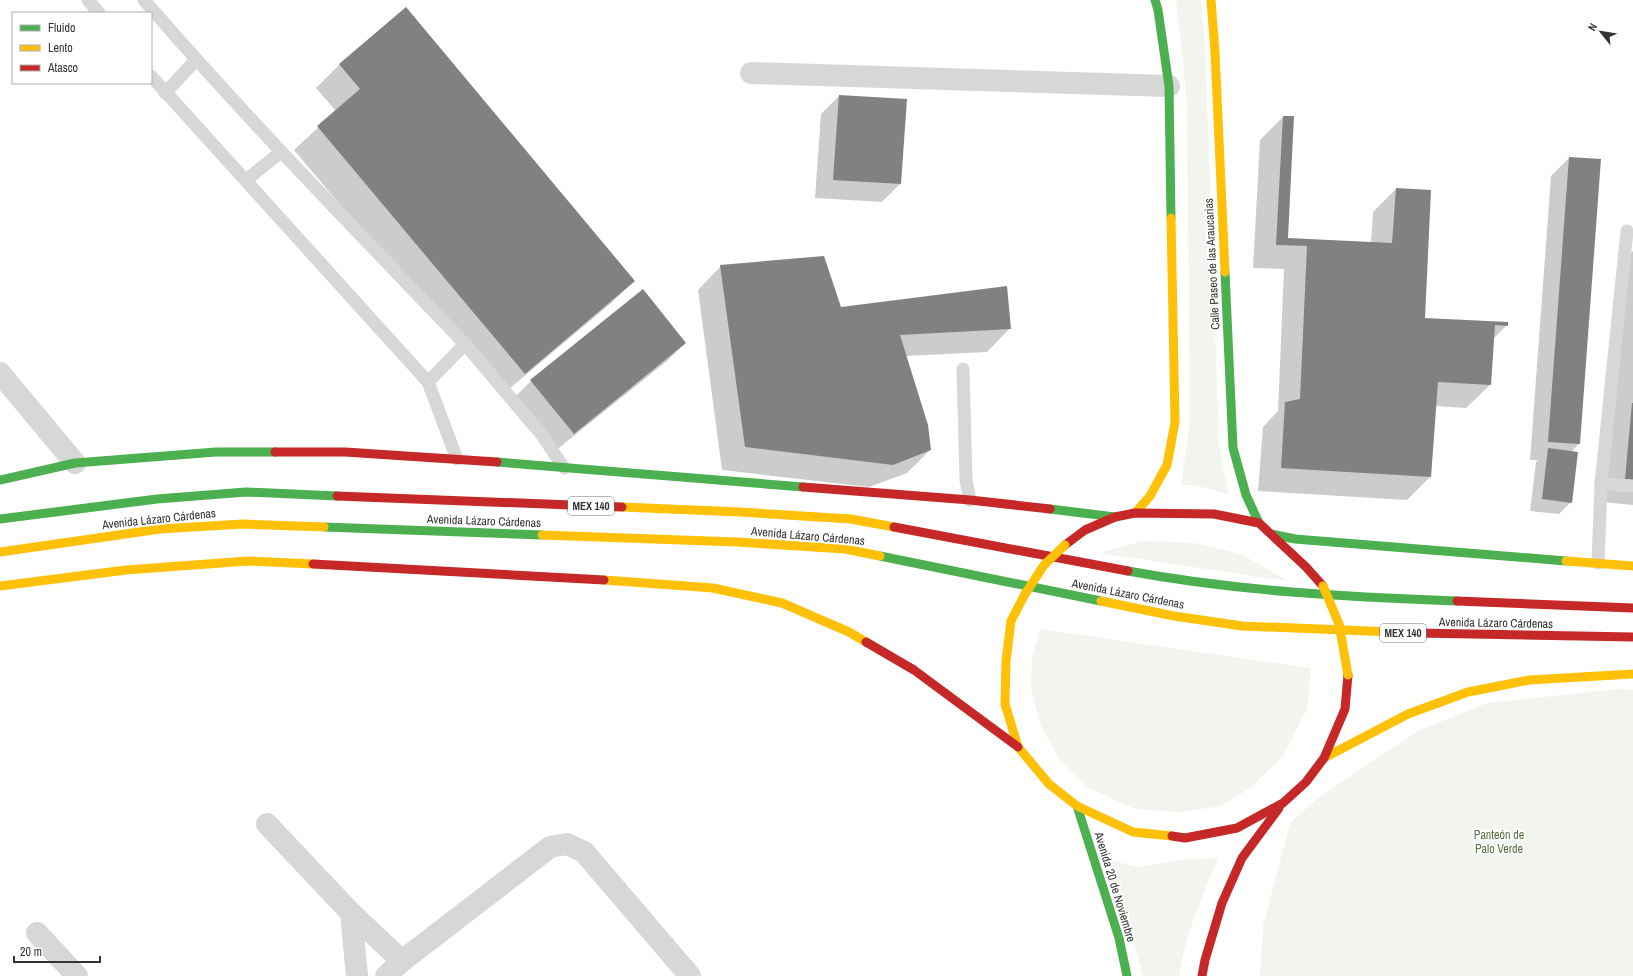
<svg xmlns="http://www.w3.org/2000/svg" width="1633" height="976" font-family="'Archivo Narrow',sans-serif">
	<style>
		.green { fill: #f1f5ed }
		.shadow { fill: #0003 }
		.building { fill: #818181 }
		.lines { fill: none; stroke-linecap: round; stroke-linejoin: round }
		.lane { stroke: #d7d7d7; stroke-width: 13 }
		.street { stroke: #d7d7d7; stroke-width: 22 }
		.fast { stroke: #4caf50; stroke-width: 9 }
		.slow { stroke: #ffc107; stroke-width: 9 }
		.jam { stroke: #c62828; stroke-width: 9 }
		.slow-bridge { stroke: #ffc107; stroke-width: 9 }
		.labels { text-anchor: middle; dominant-baseline: central; stroke-width: 4; stroke-linejoin: round; paint-order: stroke }
		.shield { fill: #fff; stroke: #707070; stroke-width: 1 }
		.shield-label { font-size: 11px; font-weight: bold; fill: #333 }
		.street-label { font-size: 12px; fill: #333; stroke: #fff }
		.park-label { font-size: 12px; fill: #56703f; stroke: #fff }
	</style>
	<rect width="100%" height="100%" fill="#fff"/>
	<g class="green">
		<polygon points="1176,0 1201,0 1205,44 1219,444 1228,494 1194,485 1181,485 1190,422 1187,105 1182,51"/>
		<polygon points="1143,541 1194,543 1241,554 1288,581 1099,553"/>
		<polygon points="1040,629 1311,668 1307,709 1283,756 1250,788 1221,806 1181,812 1135,809 1089,788 1058,757 1040,724 1031,688 1032,658"/>
		<polygon points="1619,689 1633,690 1633,976 1260,976 1263,926 1290,823 1317,799 1375,759 1422,729 1487,703"/>
		<path d="M1218,858C1202,896 1185,935 1179,976H1143L1124,907L1105,859L1138,867L1189,859Z"/>
	</g>
	<g class="shadow">
		<polygon points="406,9 634,281 610,304 501,396 294,150 336,111 316,88 339,65"/>
		<polygon points="839,96 900,184 882,202 815,198 821,114"/>
		<polygon points="1283,117 1287,239 1371,243 1373,212 1396,189 1430,191 1423,319 1507,325 1493,339 1490,385 1466,408 1435,406 1430,477 1407,500 1258,491 1263,427 1278,411 1284,269 1253,268 1260,140"/>
		<polygon points="1569,158 1600,160 1579,444 1571,452 1571,502 1559,514 1530,511 1536,462 1538,460 1530,460 1551,176"/>
		<polygon points="1633,251 1633,505 1603,502 1623,261"/>
		<polygon points="721,266 840,308 1010,328 987,352 906,356 930,450 907,473 869,487 722,470 698,290"/>
		<polygon points="685,343 667,361 555,451 513,399 531,381"/>
	</g>
	<g class="building">
		<polygon points="406,7 635,281 525,374 317,126 360,89 339,64"/>
		<polygon points="839,95 907,99 901,184 833,180"/>
		<polygon points="1283,116 1294,116 1288,238 1392,243 1396,188 1431,190 1425,318 1508,322 1508,326 1495,325 1491,385 1438,382 1431,477 1281,468 1285,402 1300,399 1307,246 1276,245"/>
		<polygon points="1569,157 1601,159 1580,444 1548,442"/>
		<polygon points="824,256 841,307 1007,286 1011,329 900,335 928,425 931,450 893,465 745,447 720,265"/>
		<polygon points="643,289 686,343 574,434 530,380"/>
		<polygon points="1632,403 1633,403 1633,480 1625,479"/>
		<polygon points="1548,448 1578,452 1572,503 1542,499"/>
	</g>
	<g class="lines">
		<g class="lane">
			<polyline points="88,0 99,13"/>
			<path d="M144,0C247,119 357,231 465,344"/>
			<polyline points="151,76 428,382"/>
			<polyline points="165,93 196,60"/>
			<polyline points="246,180 281,152"/>
			<polyline points="963,369 966,480 970,500"/>
			<polyline points="457,459 428,382 465,344 542,435 564,468"/>
			<polyline points="1601,484 1633,486"/>
			<polyline points="1598,563 1601,484 1627,231"/>
		</g>
		<g class="street">
			<polyline points="751,73 1169,86"/>
			<polyline points="0,373 75,463"/>
			<polyline points="267,824 351,913 402,961"/>
			<polyline points="351,913 357,976"/>
			<polyline points="37,933 77,976"/>
			<polyline points="386,976 402,961 550,847 567,844 584,852 690,976"/>
		</g>
		<g class="fast">
			<polyline points="1155,0 1158,10 1169,86 1171,218"/>
			<polyline points="1225,272 1233,448 1246,495 1259,523"/>
			<polyline points="497,462 803,487"/>
			<polyline points="0,480 75,463 216,452 275,452"/>
			<polyline points="1050,509 1115,517"/>
			<polyline points="0,519 157,499 246,492 337,496"/>
			<polyline points="324,527 542,535"/>
			<polyline points="1271,534 1295,539 1566,561"/>
			<polyline points="880,556 1101,601"/>
			<path d="M1128,571C1236,591 1347,597 1457,601"/>
			<polyline points="1077,806 1119,938 1127,976"/>
		</g>
		<g class="slow">
			<polyline points="1211,0 1215,52 1225,272"/>
			<polyline points="622,507 740,512 851,519 894,527"/>
			<polyline points="1135,513 1150,496 1167,465 1175,422 1171,218"/>
			<polyline points="542,535 737,542 845,549 880,556"/>
			<polyline points="0,552 160,529 243,524 324,527"/>
			<polyline points="1566,561 1633,566"/>
			<polyline points="604,580 713,588 782,603 849,632 866,642"/>
			<polyline points="0,586 126,570 248,561 313,564"/>
			<polyline points="1101,601 1174,616 1242,626 1417,633"/>
			<polyline points="1011,621 1006,661 1005,704 1018,747 1049,784 1077,806 1133,832 1172,836"/>
			<polyline points="1324,758 1408,714 1468,692 1529,680 1633,674"/>
		</g>
		<g class="jam">
			<polyline points="275,452 345,452 497,462"/>
			<polyline points="803,487 970,500 1050,509"/>
			<polyline points="337,496 622,507"/>
			<polyline points="894,527 1128,571"/>
			<polyline points="1065,545 1085,530 1115,517 1135,513 1214,514 1259,523 1306,567 1323,586"/>
			<polyline points="313,564 604,580"/>
			<polyline points="1457,601 1633,608"/>
			<polyline points="1417,633 1633,637"/>
			<polyline points="866,642 914,670 1018,747"/>
			<polyline points="1172,836 1185,838 1237,828 1283,803 1306,782 1324,758 1345,709 1348,675"/>
			<polyline points="1202,976 1205,960 1222,903 1242,858 1279,808"/>
		</g>
		<g class="slow-bridge">
			<polyline points="1323,586 1339,624 1348,675"/>
			<polyline points="1011,621 1025,594 1044,565 1065,545"/>
		</g>
	</g>
	<g class="labels">
		<g class="shield">
			<rect x="568" y="497" width="46" height="18" rx="3"/>
			<rect x="1380" y="624" width="46" height="18" rx="3"/>
		</g>
		<g class="shield-label">
			<text x="591" y="506">MEX 140</text>
			<text x="1403" y="633">MEX 140</text>
		</g>
		<g class="street-label">
			<text transform="translate(1212 264) rotate(-93)">Calle Paseo de las Araucarias</text>
			<text transform="translate(159 519) rotate(-6)">Avenida Lázaro Cárdenas</text>
			<text transform="translate(484 521) rotate(2)">Avenida Lázaro Cárdenas</text>
			<text transform="translate(808 536) rotate(5)">Avenida Lázaro Cárdenas</text>
			<text transform="translate(1128 594) rotate(11)">Avenida Lázaro Cárdenas</text>
			<text transform="translate(1496 623) rotate(1)">Avenida Lázaro Cárdenas</text>
			<text transform="translate(1115 887) rotate(73)">Avenida 20 de Noviembre</text>
		</g>
		<g class="park-label">
			<text x="1499" y="835">Panteón de<tspan x="1499" dy="14">Palo Verde</tspan></text>
		</g>
	</g>
	<rect x="12" y="12" width="140" height="72" fill="#ffffff" stroke="#adadad"/>
	<rect x="20" y="25" width="20" height="6" fill="#4caf50" stroke="#adadad"/>
	<text x="48" y="32" font-size="12" fill="#333333">Fluido</text>
	<rect x="20" y="45" width="20" height="6" fill="#ffc107" stroke="#adadad"/>
	<text x="48" y="52" font-size="12" fill="#333333">Lento</text>
	<rect x="20" y="65" width="20" height="6" fill="#c62828" stroke="#adadad"/>
	<text x="48" y="72" font-size="12" fill="#333333">Atasco</text>
	<g transform="translate(1601 32) rotate(300)" stroke="#ffffff" stroke-width="3" paint-order="stroke">
	<path d="M0-3L7 15L0 10L-7 15Z" fill="#333333"/>
	<text y="-6" font-size="11" font-weight="bold" text-anchor="middle" fill="#333333">N</text>
	</g>
	<path d="M14 956v6h86v-6" fill="none" stroke="#333333" stroke-width="2"/>
	<text x="20" y="956" font-size="12" fill="#333333" stroke="#ffffff" stroke-width="3" paint-order="stroke">20 m</text>
</svg>
